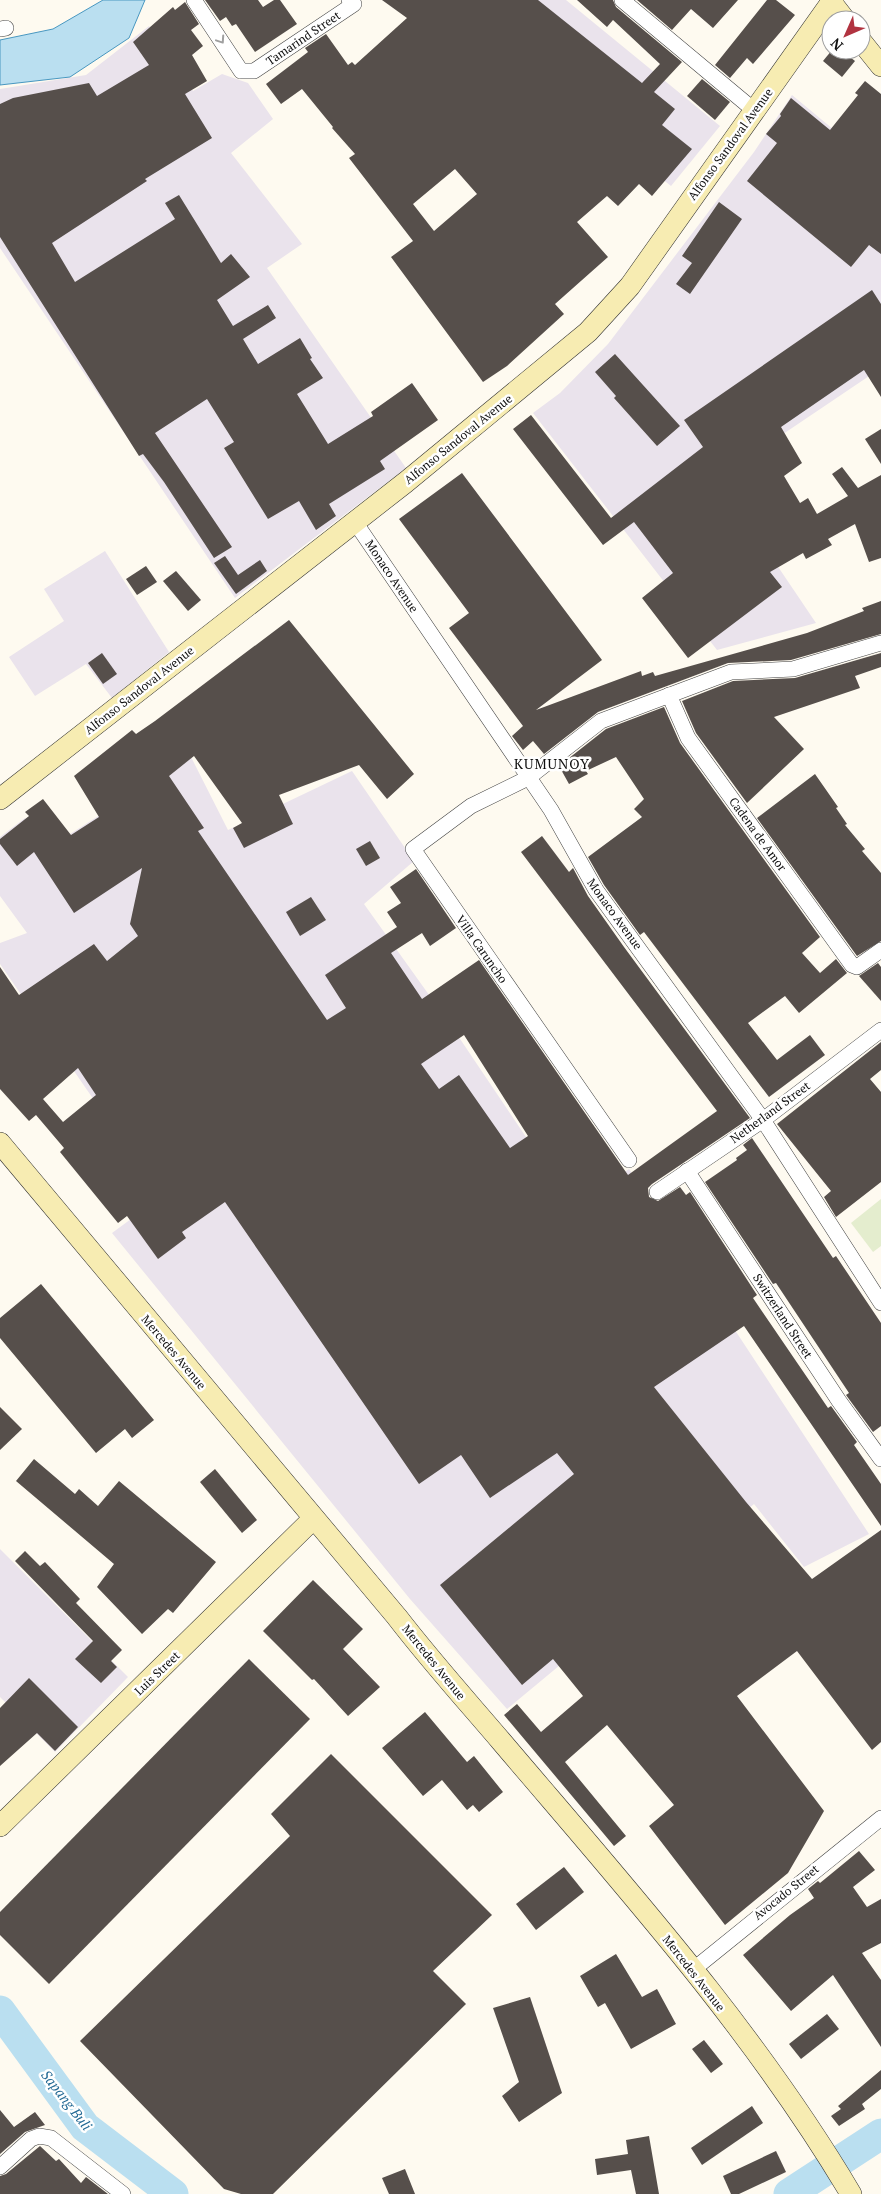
<svg xmlns="http://www.w3.org/2000/svg" width="881" height="2194" font-family="'PT Serif',serif">
	<style>
		.industrial { fill: #eae3ec }
		.pitch { fill: #e4edce }
		.water { fill: #badff0; stroke: #4897c0 }
		.lines { fill: none; stroke-linecap: round; stroke-linejoin: round }
		.river { stroke: #badff0; stroke-width: 31 }
		.building { fill: #564f4b; fill-rule: evenodd }
		.street-casing { stroke: #414141; stroke-width: 16 }
		.secondary-casing { stroke: #303030; stroke-width: 22 }
		.street { stroke: #fff; stroke-width: 15 }
		.secondary { stroke: #f7ecb2; stroke-width: 21 }
		.oneway { stroke: #9f9f9f }
		.labels { text-anchor: middle; dominant-baseline: central; stroke-width: 5; stroke-linejoin: round; paint-order: stroke }
		.street-label { font-size: 12px; fill: #0e0e0e; stroke: #fff }
		.neighbourhood-label { font-size: 14px; letter-spacing: 1px; fill: #0e0e0e; stroke: #fff }
		.water-label { font-size: 14px; font-style: italic; fill: #236994; stroke: #fff }
	</style>
	<rect width="100%" height="100%" fill="#fefaf0"/>
	<g class="industrial">
		<polygon points="437,0 566,0 720,126 671,186"/>
		<polygon points="149,26 193,91 222,74 248,83 273,119 231,153 302,244 267,268 406,468 235,598 0,248 0,89 86,75"/>
		<polygon points="792,95 881,169 881,368 718,478 816,623 717,650 533,413 560,393 608,344 754,152"/>
		<polygon points="105,551 169,652 112,698 86,664 35,696 9,657 64,621 44,589"/>
		<polygon points="191,757 228,830 352,771 414,861 364,904 452,1027 573,1207 629,1169 869,1534 804,1567 754,1504 507,1709 410,1599 112,1233 161,1197 0,964 0,943 27,933 0,896 0,837 25,818 48,848"/>
		<polygon points="0,1549 128,1677 55,1752 0,1697"/>
	</g>
	<polygon class="pitch" points="881,1199 881,1246 873,1252 851,1223"/>
	<polygon class="water" points="103,0 145,0 129,38 70,77 0,85 0,40 53,29"/>
	<g class="lines">
		<g class="river">
			<polyline points="0,2011 85,2127 173,2194"/>
			<polyline points="789,2194 881,2134"/>
		</g>
	</g>
	<g class="building">
		<polygon points="205,0 258,0 263,7 274,0 280,0 297,24 255,52 236,24 232,26 226,17 220,21"/>
		<path d="M382,0H538L642,83L660,64L613,20L607,27L577,0H613L616,7L682,62L654,92L675,109L662,125L692,149L652,196L639,184L618,206L607,196L577,222L608,257L555,304L564,314L507,366L483,382L391,257L413,241L349,158L355,154L332,128L333,127L302,89L281,104L266,84L308,52L305,48L326,34L348,65L352,62L355,65L407,18ZM455,169L477,194L434,231L413,204Z"/>
		<polygon points="637,0 738,0 713,28 691,9 672,30"/>
		<polygon points="767,0 776,0 795,15 753,64 747,58 730,78 715,65"/>
		<polygon points="185,2 199,24 191,30 203,46 192,55 207,81 185,94 212,138 145,179 147,181 52,243 75,282 175,219 165,203 179,195 221,263 231,254 250,277 217,300 233,326 268,305 276,318 243,339 258,364 300,338 312,358 310,359 323,378 297,394 328,444 373,416 371,412 412,383 438,420 380,461 385,469 329,504 336,516 316,530 299,501 268,519 224,448 234,442 207,399 155,433 232,547 214,558 164,482 143,454 139,456 0,237 0,104 13,98 89,83 97,96 149,65 133,42 173,7 175,10"/>
		<polygon points="832,50 841,50 855,61 842,77 823,61"/>
		<polygon points="702,79 730,102 715,120 687,96"/>
		<polygon points="865,81 881,94 881,254 869,245 851,267 747,181 777,143 766,134 781,116 780,114 791,98 830,130 858,95 855,93"/>
		<polygon points="719,202 742,219 690,294 676,284 692,263 682,256"/>
		<polygon points="872,290 881,304 881,397 864,370 781,427 802,463 784,476 800,503 808,498 817,514 848,496 832,474 842,467 858,488 881,475 881,558 869,562 855,524 828,539 832,545 806,559 803,553 770,572 782,587 688,658 642,598 673,573 634,522 603,545 513,429 531,415 611,518 703,447 684,420"/>
		<polygon points="615,354 680,426 657,446 614,398 616,396 595,372"/>
		<polygon points="881,429 881,464 865,439"/>
		<polygon points="462,473 602,660 536,710 641,671 642,676 653,672 655,676 807,633 864,611 862,608 881,601 881,634 791,660 728,663 598,712 544,754 533,741 523,750 512,736 523,726 449,628 469,613 399,519"/>
		<polygon points="225,556 238,575 260,560 267,571 236,594 214,563"/>
		<polygon points="146,566 157,582 137,595 126,579"/>
		<polygon points="176,571 201,600 188,611 163,581"/>
		<path d="M289,620L414,774L387,799L359,765L279,795L293,824L244,848L233,828L242,823L194,756L169,776L204,828L198,831L327,1020L346,1008L325,975L397,927L387,912L401,903L390,887L416,869L456,928L430,946L422,933L391,953L422,999L479,960L628,1175L717,1111L521,852L542,836L569,872L573,868L588,896L624,947L750,1118L652,1184L648,1188L649,1197L658,1201L680,1187L686,1195L690,1192L757,1295L753,1298L828,1408L831,1406L857,1442L854,1445L881,1484V1526L744,1326L654,1387L746,1502L812,1579L881,1530V1742L872,1750L797,1651L737,1696L824,1811L788,1873L725,1925L649,1826L674,1805L607,1725L565,1762L626,1836L614,1846L504,1715L517,1704L541,1732L583,1696L553,1659L522,1685L440,1585L574,1474L557,1453L490,1498L461,1455L419,1484L225,1202L182,1232L186,1238L158,1259L127,1216L118,1223L60,1152L64,1148L36,1115L29,1121L0,1089V967L19,995L94,944L107,961L138,936L130,924L142,868L74,913L34,852L17,866L0,844V839L29,816L25,812L43,799L71,835L99,817L74,776L132,730L136,734L155,721ZM464,1035L528,1136L510,1148L459,1075L439,1089L421,1064ZM78,1068L96,1095L63,1122L43,1099Z"/>
		<polygon points="102,653 117,674 103,684 88,663"/>
		<polygon points="881,653 881,667 855,676 860,688 774,717 804,749 747,803 696,733 682,701 733,681 795,678"/>
		<polygon points="664,707 680,743 820,937 802,953 820,973 836,959 847,973 799,1013 785,996 748,1023 777,1060 810,1035 825,1055 769,1097 644,932 640,935 604,885 588,857 642,817 634,809 644,799 616,757 586,771 588,774 569,784 559,766 606,729"/>
		<polygon points="815,774 838,807 836,808 847,824 845,825 865,849 862,851 881,873 881,941 857,956 757,818"/>
		<polygon points="370,841 380,858 366,866 356,849"/>
		<polygon points="311,897 326,920 300,936 286,912"/>
		<polygon points="878,963 881,967 881,1001 859,976"/>
		<polygon points="881,1042 881,1070 870,1079 881,1092 881,1182 836,1217 824,1197 831,1191 777,1124"/>
		<polygon points="752,1138 833,1258 836,1256 881,1323 881,1426 873,1432 846,1395 849,1393 776,1283 773,1284 705,1182 737,1160 736,1158 747,1150 743,1145"/>
		<polygon points="41,1284 154,1420 132,1438 125,1429 96,1453 0,1338 0,1318"/>
		<polygon points="0,1407 22,1429 0,1450"/>
		<polygon points="34,1459 75,1494 79,1489 98,1506 119,1481 216,1562 173,1613 168,1609 142,1634 97,1587 114,1564 16,1481"/>
		<polygon points="215,1469 257,1520 242,1533 200,1482"/>
		<polygon points="25,1551 40,1566 45,1562 62,1580 80,1599 76,1603 122,1650 111,1661 117,1667 101,1683 75,1659 93,1641 15,1561"/>
		<polygon points="313,1580 363,1629 343,1649 380,1687 348,1716 314,1679 312,1680 263,1631"/>
		<polygon points="249,1659 310,1719 49,1984 0,1935 0,1912"/>
		<polygon points="29,1678 78,1727 55,1751 37,1733 0,1766 0,1708"/>
		<polygon points="425,1712 467,1762 474,1756 503,1792 479,1812 473,1805 467,1810 442,1780 423,1796 382,1748"/>
		<polygon points="331,1754 492,1915 433,1971 466,2004 273,2194 241,2194 224,2189 80,2041 290,1836 271,1814"/>
		<polygon points="859,1851 875,1870 853,1887 867,1907 881,1899 881,1943 862,1953 881,1980 881,2047 833,1975 791,2011 743,1955 790,1915 814,1898 808,1889 818,1881 820,1883"/>
		<polygon points="564,1867 584,1892 536,1930 516,1904"/>
		<polygon points="616,1954 642,1997 657,1989 676,2024 631,2049 605,2003 598,2007 580,1976"/>
		<polygon points="530,1997 562,2093 519,2122 502,2096 519,2082 493,2008"/>
		<polygon points="827,2014 839,2029 801,2059 789,2044"/>
		<polygon points="704,2040 723,2064 711,2073 692,2049"/>
		<polygon points="881,2070 881,2089 862,2104 865,2109 839,2126 831,2116 841,2109 838,2106"/>
		<polygon points="752,2106 763,2123 702,2165 691,2148"/>
		<polygon points="0,2110 14,2127 35,2112 45,2125 25,2132 0,2154"/>
		<polygon points="649,2136 659,2194 636,2194 631,2170 597,2175 595,2159 628,2154 626,2140"/>
		<polygon points="40,2146 56,2161 59,2159 81,2183 86,2177 108,2194 0,2194 0,2176 6,2174"/>
		<polygon points="776,2151 786,2172 739,2194 731,2194 723,2176"/>
		<polygon points="405,2169 415,2194 389,2194 382,2178"/>
	</g>
	<g class="lines">
		<defs>
			<g id="street">
				<polyline points="194,0 241,71 254,71 354,4 349,0"/>
				<polyline points="622,0 755,111"/>
				<polyline points="0,29 6,28"/>
				<polyline points="355,522 551,810 596,890 763,1120 881,1303"/>
				<polyline points="669,695 688,738 852,965 857,967 881,950"/>
				<polyline points="629,1160 413,849 471,806 528,778 601,721 731,672 793,669 881,643"/>
				<polyline points="687,1171 839,1401 881,1459"/>
				<polyline points="657,1192 763,1120 881,1030"/>
				<polyline points="694,1969 881,1818"/>
				<polyline points="0,2167 31,2139 39,2136 51,2138 123,2194"/>
			</g>
			<g id="secondary">
				<polyline points="831,2 845,20"/>
				<polyline points="861,41 881,66"/>
				<polyline points="0,799 406,482 588,332 630,286 833,0"/>
				<path d="M0,1143L397,1617C430,1660 466,1700 501,1741C624,1886 753,2029 851,2194"/>
				<polyline points="0,1826 313,1519"/>
			</g>
		</defs>
		<use href="#street" class="street-casing"/>
		<use href="#secondary" class="secondary-casing"/>
		<use href="#street" class="street"/>
		<use href="#secondary" class="secondary"/>
	</g>
	<defs><path id="oneway-chevron" d="M-2-3.5L2.5 0L-2 3.5" fill="none" stroke-width="1.6" stroke-linecap="round" stroke-linejoin="round" transform="scale(1.25)"/></defs>
	<use class="oneway" href="#oneway-chevron" transform="translate(221 40) rotate(56)"/>
	<g class="labels">
		<g class="street-label">
			<text transform="translate(303 38) rotate(-34)">Tamarind Street</text>
			<text transform="translate(730 144) rotate(-54)">Alfonso Sandoval Avenue</text>
			<text transform="translate(458 439) rotate(-39)">Alfonso Sandoval Avenue</text>
			<text transform="translate(392 576) rotate(56)">Monaco Avenue</text>
			<text transform="translate(139 690) rotate(-38)">Alfonso Sandoval Avenue</text>
			<text transform="translate(758 834) rotate(54)">Cadena de Amor</text>
			<text transform="translate(615 914) rotate(54)">Monaco Avenue</text>
			<text transform="translate(482 949) rotate(55)">Villa Caruncho</text>
			<text transform="translate(770 1112) rotate(-36)">Netherland Street</text>
			<text transform="translate(783 1316) rotate(57)">Switzerland Street</text>
			<text transform="translate(174 1352) rotate(50)">Mercedes Avenue</text>
			<text transform="translate(434 1662) rotate(51)">Mercedes Avenue</text>
			<text transform="translate(157 1673) rotate(-44)">Luis Street</text>
			<text transform="translate(786 1892) rotate(-39)">Avocado Street</text>
			<text transform="translate(694 1973) rotate(52)">Mercedes Avenue</text>
		</g>
		<g class="neighbourhood-label">
			<text x="552" y="763">KUMUNOY</text>
		</g>
		<g class="water-label">
			<text transform="translate(67 2100) rotate(52)">Sapang Buli</text>
		</g>
	</g>
	<g transform="translate(846 35) rotate(225)"><circle r="24" fill="#ffffff" stroke="#9f9f9f"/>
	<path d="M0-4L9 19L0 12L-9 19Z" fill="#b13340"/>
	<text y="-8" font-size="14" font-weight="bold" text-anchor="middle" fill="#0e0e0e">N</text>
	</g>
</svg>
